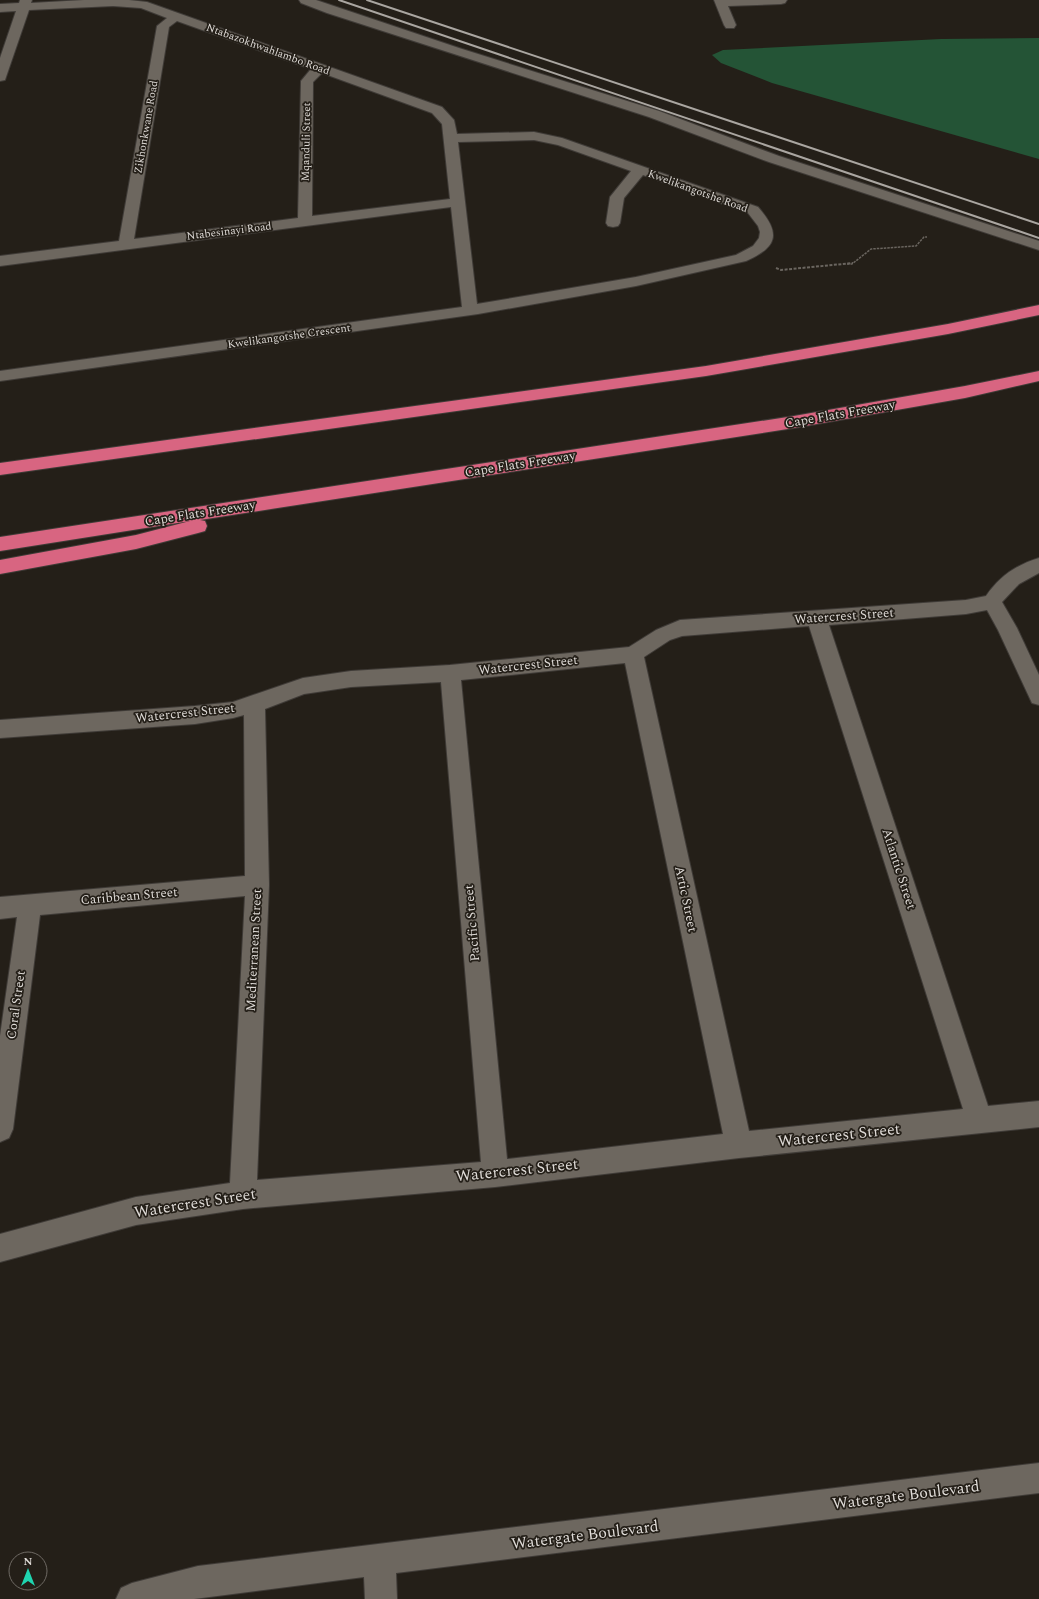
<svg xmlns="http://www.w3.org/2000/svg" width="1039" height="1599" font-family="Spectral,serif">
	<style>
		.green { fill: #245436 }
		.lines { fill: none; stroke-linecap: round; stroke-linejoin: round }
		.minor-casing { stroke: #3f3b37; stroke-width: 2 }
		.highway-casing { stroke: #3f3b37; stroke-width: 2 }
		.path-far1 { stroke: #6a655f; stroke-width: 1.5; stroke-dasharray: 2.5 1; stroke-linecap: butt }
		.path { stroke: #6a655f; stroke-width: 2; stroke-dasharray: 3 1.5; stroke-linecap: butt }
		.minor { fill: #6d675f; fill-rule: evenodd }
		.highway { fill: #d86581; fill-rule: evenodd }
		.rail { stroke: #aaa6a1; stroke-width: 2 }
		.labels { text-anchor: middle; dominant-baseline: central; stroke-width: 3.5; stroke-linejoin: round; paint-order: stroke }
		.far-street-label { font-size: 11px; fill: #dfdbd7; stroke: #241f18 }
		.street-label { font-size: 13px; fill: #dfdbd7; stroke: #241f18 }
		.near-street-label { font-size: 16px; fill: #dfdbd7; stroke: #241f18 }
	</style>
	<rect width="100%" height="100%" fill="#241f18"/>
	<polygon class="green" points="1039,38 1039,159 772,83 721,63 712,55 723,50 941,39"/>
	<g class="lines">
		<defs>
			<g id="minor">
				<path d="M20,0H32L31,3L84,0H129L147,2L442,107L454,120L457,134L534,132L562,138L758,207C781,233 778,247 746,261L636,286L478,314L0,381V371L462,307L451,207L0,266V256L119,241L157,26L167,18L141,8L113,6L29,10L6,77L5,80L0,81V58L16,11L0,12V4L19,3ZM177,21L311,69L301,81L298,218L134,239L169,27ZM322,73L432,113L442,124L450,199L312,216L313,82ZM534,140L558,145L631,171L610,197L606,223L608,226L613,227L618,226L620,223L624,198L643,175L748,213L758,226L760,232L759,238L753,246L736,255L636,277L477,304L458,142Z"/>
				<polygon points="299,0 316,0 459,48 659,111 779,156 1039,241 1039,250 769,162 649,117 327,13 301,3"/>
				<polygon points="714,0 787,0 785,3 781,4 728,6 736,25 734,28 726,28 724,25"/>
				<path d="M1039,558V573L1019,584L1002,602L1017,628L1039,675V705L1032,703L998,630L987,610L966,614L829,625L988,1106L1039,1101V1127L739,1158L495,1187L243,1209L136,1225L0,1262V1234L136,1197L230,1183L245,896L40,915L13,1129L9,1138L0,1142V1036L17,917L0,919V897L245,876L244,715L233,718L195,724L0,738V720L195,706L233,702L303,678L351,671L450,665L629,647L656,630L680,620L966,600L986,596C1000,576 1016,565 1039,558ZM809,626L963,1109L749,1131L644,657L670,640L682,636ZM625,663L723,1134L507,1159L461,680ZM441,682L481,1162L257,1180L269,885L265,709L304,694L351,687Z"/>
				<polygon points="1039,1463 1039,1493 396,1573 397,1599 365,1599 364,1577 194,1599 116,1599 121,1588 132,1583 198,1566"/>
			</g>
			<g id="highway">
				<polygon points="1039,305 1039,315 948,334 706,376 0,475 0,463 706,366 948,324"/>
				<polygon points="1039,371 1039,381 965,398 794,428 200,520 205,521 207,526 205,531 198,533 136,549 0,574 0,560 136,535 190,521 0,551 0,537 794,416 965,386"/>
			</g>
		</defs>
		<use href="#minor" class="minor-casing"/>
		<use href="#highway" class="highway-casing"/>
		<polyline class="path-far1" points="847,264 852,264 871,249 916,246 924,237 927,237"/>
		<polyline class="path" points="776,268 781,270 853,263"/>
		<use href="#minor" class="minor"/>
		<use href="#highway" class="highway"/>
		<g class="rail">
			<polyline points="339,0 1039,238"/>
			<polyline points="367,0 1039,224"/>
		</g>
	</g>
	<g class="labels">
		<g class="far-street-label">
			<text transform="translate(268 49) rotate(20)">Ntabazokhwahlambo Road</text>
			<text transform="translate(146 127) rotate(-80)">Zikhonkwane Road</text>
			<text transform="translate(306 142) rotate(-89)">Mqanduli Street</text>
			<text transform="translate(698 191) rotate(20)">Kwelikangotshe Road</text>
			<text transform="translate(229 231) rotate(-7)">Ntabesinayi Road</text>
			<text transform="translate(289 336) rotate(-8)">Kwelikangotshe Crescent</text>
		</g>
		<g class="street-label">
			<text transform="translate(840 414) rotate(-10)">Cape Flats Freeway</text>
			<text transform="translate(520 464) rotate(-9)">Cape Flats Freeway</text>
			<text transform="translate(200 513) rotate(-9)">Cape Flats Freeway</text>
			<text transform="translate(844 616) rotate(-4)">Watercrest Street</text>
			<text transform="translate(528 665) rotate(-6)">Watercrest Street</text>
			<text transform="translate(185 713) rotate(-6)">Watercrest Street</text>
			<text transform="translate(899 869) rotate(72)">Atlantic Street</text>
			<text transform="translate(129 896) rotate(-5)">Caribbean Street</text>
			<text transform="translate(686 899) rotate(78)">Artic Street</text>
			<text transform="translate(472 923) rotate(-95)">Pacific Street</text>
			<text transform="translate(254 950) rotate(-87)">Mediterranean Street</text>
			<text transform="translate(16 1005) rotate(-82)">Coral Street</text>
		</g>
		<g class="near-street-label">
			<text transform="translate(839 1135) rotate(-6)">Watercrest Street</text>
			<text transform="translate(517 1170) rotate(-6)">Watercrest Street</text>
			<text transform="translate(195 1203) rotate(-9)">Watercrest Street</text>
			<text transform="translate(906 1495) rotate(-7)">Watergate Boulevard</text>
			<text transform="translate(585 1535) rotate(-7)">Watergate Boulevard</text>
		</g>
	</g>
	<g transform="translate(28 1571)"><circle r="19" fill="#241f18" stroke="#6f6a64"/>
	<path d="M0-3L7 15L0 10L-7 15Z" fill="#1fd5b0"/>
	<text y="-6" font-size="11" font-weight="bold" text-anchor="middle" fill="#dfdbd7">N</text>
	</g>
</svg>
